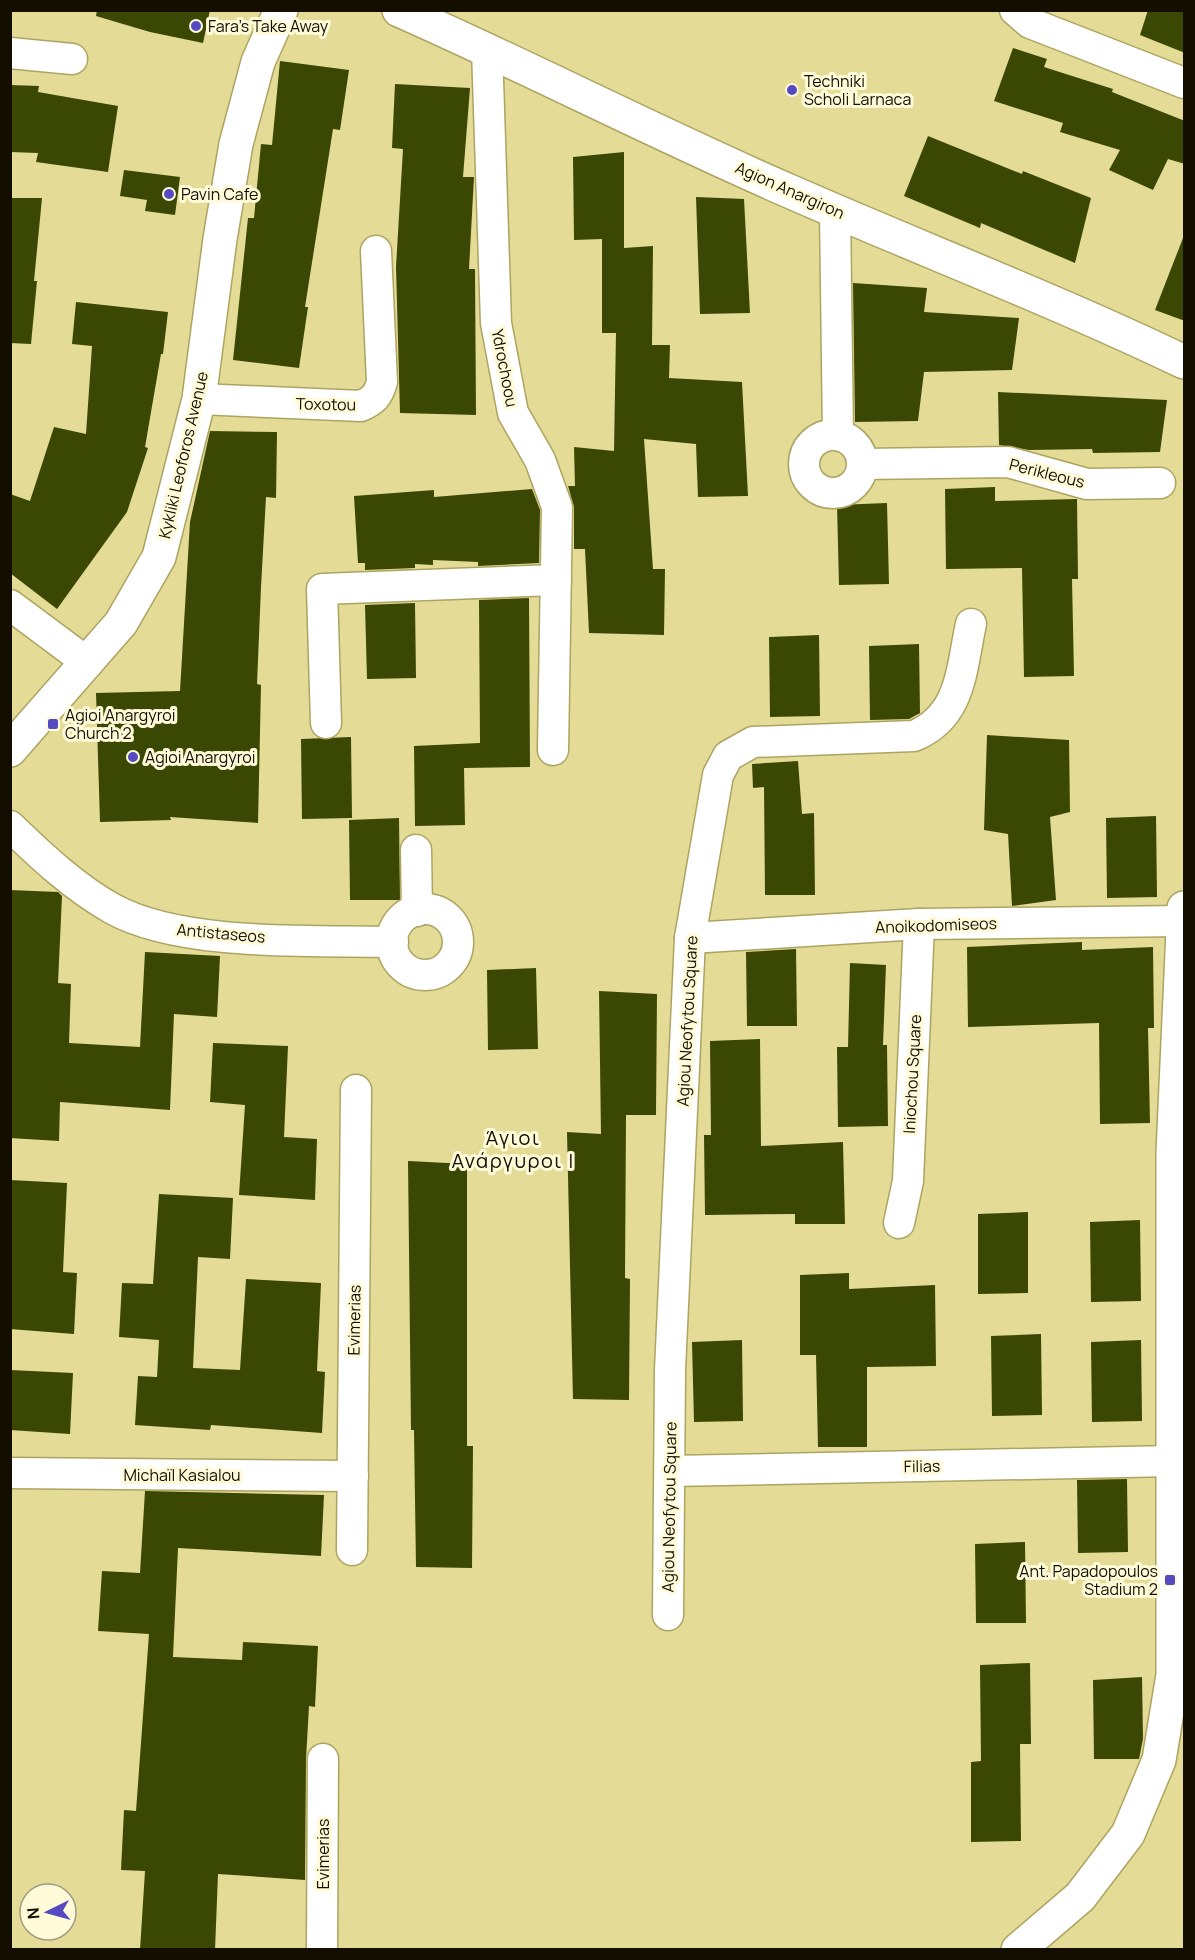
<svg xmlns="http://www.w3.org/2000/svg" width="1195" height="1960" font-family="Manrope,sans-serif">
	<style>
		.building { fill: #3a4804 }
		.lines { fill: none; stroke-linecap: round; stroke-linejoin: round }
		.street-casing { stroke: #ada462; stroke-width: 33 }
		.secondary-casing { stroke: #ada462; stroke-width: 36 }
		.street { stroke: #fff; stroke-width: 30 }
		.secondary { stroke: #fff; stroke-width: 33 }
		.poi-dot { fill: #554ac2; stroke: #fffbd9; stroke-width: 2 }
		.labels { text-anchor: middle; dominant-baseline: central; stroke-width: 6; stroke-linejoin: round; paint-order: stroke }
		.poi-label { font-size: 16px; fill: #130e00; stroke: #fffbd9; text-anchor: start }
		.street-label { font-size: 16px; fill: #130e00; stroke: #fffbd9 }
		.quarter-label { font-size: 20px; letter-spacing: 1.5px; fill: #130e00; stroke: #fffbd9 }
	</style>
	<rect width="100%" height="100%" fill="#e4db96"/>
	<g class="building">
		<polygon points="97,10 210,10 203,43 150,32 96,16"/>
		<polygon points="1148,10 1185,10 1185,53 1140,35"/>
		<polygon points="1013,48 1047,59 1044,67 1113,89 1112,92 1185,121 1185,164 1168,159 1153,190 1109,170 1120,150 1060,132 1063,123 994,101"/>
		<polygon points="280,61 349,70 340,130 333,129 305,307 308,307 299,368 233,360 248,218 254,218 261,144 272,145"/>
		<polygon points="395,84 470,88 463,177 474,177 469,269 475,269 476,415 400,413 396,267 403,149 392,148"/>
		<polygon points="10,85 39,86 38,92 118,106 108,172 36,162 38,153 10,152"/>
		<polygon points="928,136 1022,174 1023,171 1091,198 1075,263 981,223 980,228 904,196"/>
		<polygon points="624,152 624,248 653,246 652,345 670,345 669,378 742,382 748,496 698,497 696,444 644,439 653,569 665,569 664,635 589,633 585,549 574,549 574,507 568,486 575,486 574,447 614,451 616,333 602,333 602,239 574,240 573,157"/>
		<polygon points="124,170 180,177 175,215 145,211 147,200 120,196"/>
		<polygon points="696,197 744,199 750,313 700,314"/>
		<polygon points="10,198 42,198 34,281 37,281 31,344 10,343"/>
		<polygon points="1183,238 1185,239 1185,321 1155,310"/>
		<polygon points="853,283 927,288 924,312 1019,318 1012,370 924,372 918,421 855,422"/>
		<polygon points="76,302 168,312 163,354 161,354 145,447 148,448 127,512 57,609 10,573 10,494 30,501 54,427 86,434 92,346 72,344"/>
		<polygon points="998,392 1167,400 1160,452 1093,453 1092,449 1029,450 999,445"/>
		<polygon points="210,431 277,432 276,498 266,497 261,587 257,684 261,685 258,823 170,817 171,820 100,822 96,693 180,691 190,522"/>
		<polygon points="995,487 995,501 1077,499 1078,579 1072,579 1074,676 1024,677 1022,568 946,569 945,489"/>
		<polygon points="532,489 540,510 539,563 478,566 478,562 433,560 433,565 415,564 415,568 365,570 365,563 358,563 354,496 434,490 434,497"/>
		<polygon points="887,503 889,584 839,585 837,505"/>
		<polygon points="529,598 530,767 464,768 465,825 415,826 414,746 480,743 479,600"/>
		<polygon points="415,603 416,678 367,679 365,605"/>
		<polygon points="819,635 820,716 770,717 769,637"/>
		<polygon points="919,644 920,713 909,719 870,720 869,646"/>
		<polygon points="987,735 1069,740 1070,812 1050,817 1056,900 1012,906 1008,834 984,830"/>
		<polygon points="351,737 352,818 302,819 301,739"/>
		<polygon points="798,761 802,814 814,813 815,895 765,895 764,787 753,788 752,764"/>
		<polygon points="1156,816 1157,897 1107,898 1106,818"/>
		<polygon points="399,818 400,900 350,900 349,820"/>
		<polygon points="10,890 58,892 62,896 58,983 71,984 69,1043 140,1047 145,952 220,956 217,1017 174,1014 170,1110 60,1102 59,1141 10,1138"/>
		<polygon points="1082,942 1082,950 1153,947 1154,1028 1148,1028 1150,1123 1100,1124 1099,1023 968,1027 967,947"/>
		<polygon points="796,949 797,1026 747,1026 746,952"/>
		<polygon points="850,963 886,965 883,1045 887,1045 888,1126 838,1127 837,1047 848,1047"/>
		<polygon points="536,968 538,1049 488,1050 487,970"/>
		<polygon points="599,991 657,994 656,1115 626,1115 625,1278 630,1279 629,1400 573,1399 567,1132 601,1134"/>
		<polygon points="760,1039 761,1146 843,1142 845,1224 795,1224 795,1214 705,1215 704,1135 711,1135 710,1041"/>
		<polygon points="213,1043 288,1046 284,1137 317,1139 315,1200 239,1195 245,1105 210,1102"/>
		<polygon points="408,1161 467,1164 467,1446 473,1446 472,1568 416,1567 414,1430 411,1430"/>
		<polygon points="10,1180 67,1183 63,1272 77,1273 74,1334 10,1329"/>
		<polygon points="159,1194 233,1198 230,1259 198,1257 193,1368 240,1370 246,1279 321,1283 317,1371 325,1372 322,1433 211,1425 210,1430 135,1425 138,1376 157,1377 159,1340 119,1337 122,1283 153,1284"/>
		<polygon points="1028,1212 1028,1293 978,1294 978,1214"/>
		<polygon points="1140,1220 1141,1301 1091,1302 1090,1222"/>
		<polygon points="849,1273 849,1289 935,1285 936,1366 867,1367 867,1447 818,1447 816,1355 800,1355 800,1275"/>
		<polygon points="1041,1334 1042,1415 992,1416 991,1336"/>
		<polygon points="742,1340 743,1421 694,1422 692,1342"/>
		<polygon points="1141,1340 1142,1421 1092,1422 1091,1342"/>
		<polygon points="10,1370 73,1373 70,1434 10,1430"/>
		<polygon points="1127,1479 1128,1552 1078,1553 1077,1480"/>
		<polygon points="145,1491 324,1495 321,1556 178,1548 173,1657 242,1660 243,1642 318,1646 315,1707 309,1706 306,1759 305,1880 218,1874 215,1950 140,1950 145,1871 121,1870 124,1810 136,1811 149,1634 98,1631 102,1571 140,1573"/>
		<polygon points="1025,1542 1026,1623 976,1623 975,1544"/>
		<polygon points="1030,1663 1031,1744 1020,1744 1021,1841 971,1842 971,1762 981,1761 980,1665"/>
		<polygon points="1142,1677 1143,1739 1139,1759 1094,1759 1093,1680"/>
	</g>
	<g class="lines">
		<defs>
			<g id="street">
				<polyline points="1015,10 1030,23 1184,83"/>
				<polyline points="487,49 496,323 513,413 540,460 557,507 553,750"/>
				<polyline points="10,53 72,59"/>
				<polyline points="835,210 838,435"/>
				<path d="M199,399L361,406C374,400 378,396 382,382L376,251"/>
				<circle cx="833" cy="464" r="29"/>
				<polyline points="863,464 1008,462 1087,484 1160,483"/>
				<polyline points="10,605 88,663"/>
				<polyline points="326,723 322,589 556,580"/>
				<path d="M10,826C41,856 75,888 113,909C182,947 313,940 393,942"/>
				<polyline points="416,850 417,911"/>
				<circle cx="425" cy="942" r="33"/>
				<polyline points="690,938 919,924 1183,921"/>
				<polyline points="899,1223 908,1181 919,924"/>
				<polyline points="670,1471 1174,1461"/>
				<polyline points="10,1473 353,1476"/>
				<polyline points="352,1550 356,1090"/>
				<path d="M668,1615L670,1370L690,938L718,775L728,756L753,742L914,736C962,716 961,669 971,624"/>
				<polyline points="322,1950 323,1759"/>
			</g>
			<g id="secondary">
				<path d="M399,10C530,68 658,134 789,191C921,249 1055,300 1184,362"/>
				<polyline points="10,750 121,623 159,557 199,399 220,239 236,144 258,62 281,10"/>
				<polyline points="1018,1950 1080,1897 1128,1834 1159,1760 1173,1675 1173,1153 1184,908"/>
			</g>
		</defs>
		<use href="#street" class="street-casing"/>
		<use href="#secondary" class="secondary-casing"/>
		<use href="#street" class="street"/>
		<use href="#secondary" class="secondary"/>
	</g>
	<g class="poi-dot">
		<circle cx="196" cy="26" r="6"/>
		<circle cx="792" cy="90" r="6"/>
		<circle cx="169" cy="194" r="6"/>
		<rect x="47" y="718" width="12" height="12" rx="3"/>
		<circle cx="133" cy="757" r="6"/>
		<rect x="1164" y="1574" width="12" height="12" rx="3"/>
	</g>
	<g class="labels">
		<g class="poi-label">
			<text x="208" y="26">Fara's Take Away</text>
			<text x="804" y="81">Techniki<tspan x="804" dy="18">Scholi Larnaca</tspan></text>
			<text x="181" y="194">Pavin Cafe</text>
			<text x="65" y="715">Agioi Anargyroi<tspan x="65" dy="18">Church 2</tspan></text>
			<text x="145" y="757">Agioi Anargyroi</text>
			<text x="1158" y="1571" text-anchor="end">Ant. Papadopoulos<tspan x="1158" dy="18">Stadium 2</tspan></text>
		</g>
		<g class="street-label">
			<text transform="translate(790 190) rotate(24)">Agion Anargiron</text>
			<text transform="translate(505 368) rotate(79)">Ydrochoou</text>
			<text transform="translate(326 404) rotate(1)">Toxotou</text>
			<text transform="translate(183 455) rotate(-77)">Kykliki Leoforos Avenue</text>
			<text transform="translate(1047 473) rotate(14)">Perikleous</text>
			<text transform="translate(936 925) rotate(-2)">Anoikodomiseos</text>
			<text transform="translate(221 933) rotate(5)">Antistaseos</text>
			<text transform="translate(687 1021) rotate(-87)">Agiou Neofytou Square</text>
			<text transform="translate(912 1074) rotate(-87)">Iniochou Square</text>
			<text transform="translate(354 1320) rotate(-89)">Evimerias</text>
			<text transform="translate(922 1466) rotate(-1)">Filias</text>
			<text x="182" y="1475">Michaïl Kasialou</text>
			<text transform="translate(669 1507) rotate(-89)">Agiou Neofytou Square</text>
			<text transform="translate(323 1854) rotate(-90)">Evimerias</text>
		</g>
		<g class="quarter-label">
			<text x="513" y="1137">Άγιοι<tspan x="513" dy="23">Ανάργυροι Ι</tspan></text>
		</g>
	</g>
	<rect width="1195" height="1960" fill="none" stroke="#130e00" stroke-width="24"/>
	<g transform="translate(48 1912) rotate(265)"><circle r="28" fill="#fffbd9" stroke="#a19c82" stroke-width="1.5"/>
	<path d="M0-4.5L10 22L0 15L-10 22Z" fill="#554ac2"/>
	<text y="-9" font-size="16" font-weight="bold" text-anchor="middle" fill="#130e00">N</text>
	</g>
</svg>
